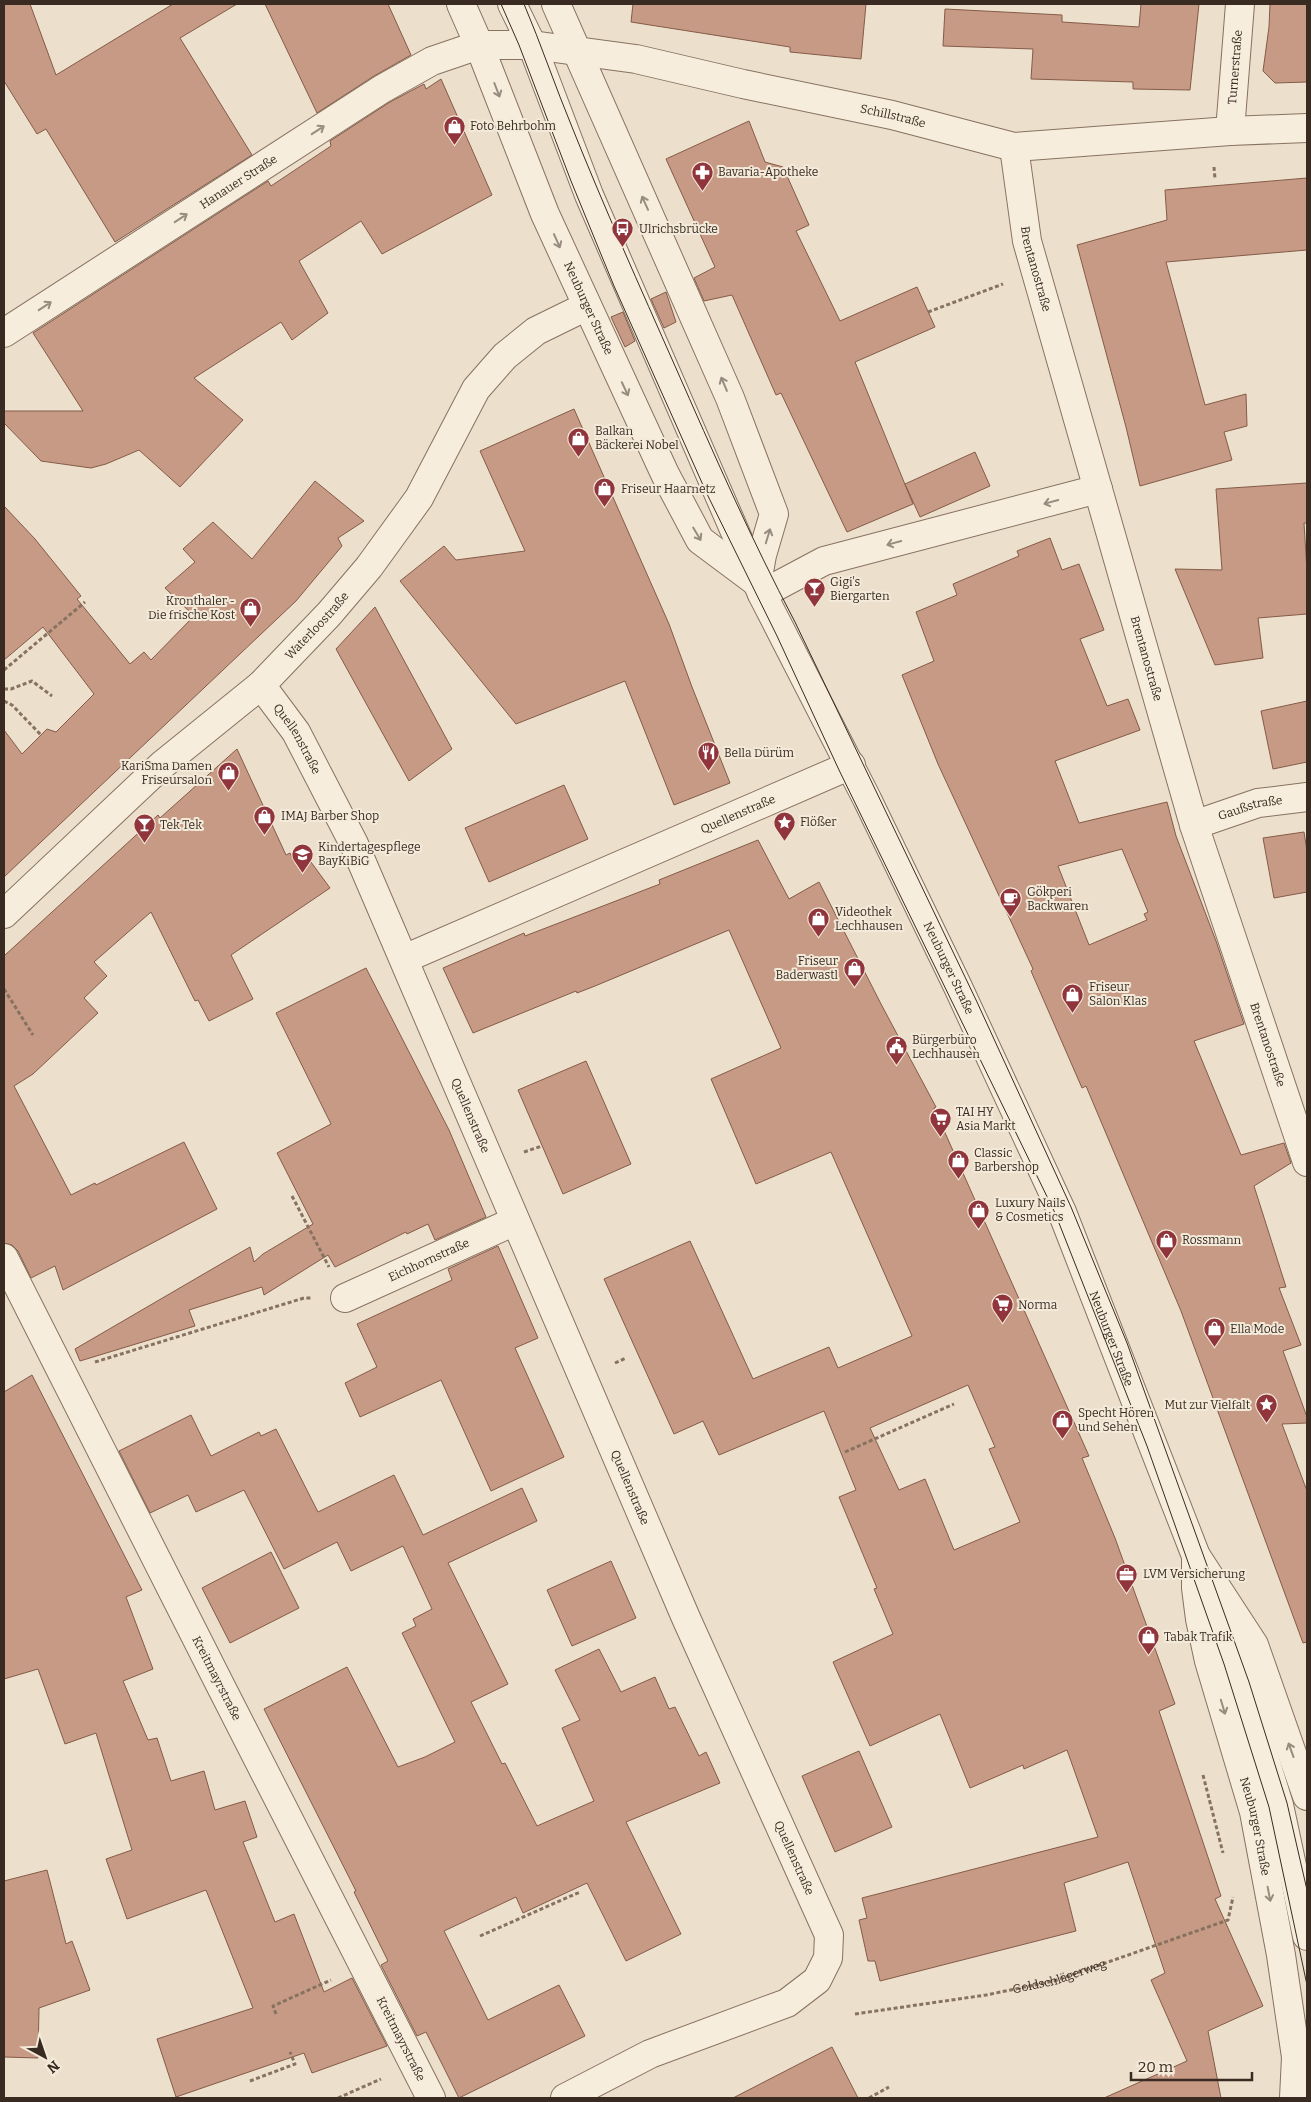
<svg xmlns="http://www.w3.org/2000/svg" width="1311" height="2102" font-family="Bitter,serif">
	<style>
		.building { fill: #c69a84; stroke: #845b48; fill-rule: evenodd }
		.lines { fill: none; stroke-linecap: round; stroke-linejoin: round }
		.minor-casing { stroke: #877260; stroke-width: 30 }
		.path { stroke: #877260; stroke-width: 3; stroke-dasharray: 4 2.5; stroke-linecap: butt }
		.minor { stroke: #f7eddd; stroke-width: 28 }
		.tram { stroke: #392b22; stroke-width: 1 }
		.oneway { stroke: #988c80 }
		.labels { text-anchor: middle; dominant-baseline: central; stroke-width: 4; stroke-linejoin: round; paint-order: stroke }
		.street-label { font-size: 12px; fill: #392b22; stroke: #f4eada }
		.poi-label { font-size: 12px; fill: #392b22; stroke: #f4eada; text-anchor: start }
	</style>
	<rect width="100%" height="100%" fill="#ecdfcb"/>
	<g class="building">
		<polygon points="4,4 30,4 56,75 173,4 237,4 180,38 252,155 115,242 46,129 37,134 4,81"/>
		<polygon points="265,4 388,4 411,55 374,76 317,113"/>
		<polygon points="633,4 866,4 861,59 790,52 790,47 631,22"/>
		<polygon points="1141,4 1199,4 1190,90 1133,89 1133,82 1031,79 1033,49 943,46 945,9 1062,15 1062,22 1139,27"/>
		<polygon points="1270,4 1307,4 1307,82 1275,83 1263,71 1269,27"/>
		<polygon points="441,79 492,195 382,254 361,221 299,261 328,313 292,340 281,322 194,378 243,420 180,487 139,450 106,464 91,468 41,461 4,423 4,411 83,411 33,333 268,181 271,186 331,146 330,141 390,102 424,84 426,89"/>
		<polygon points="749,121 765,162 783,167 809,225 796,231 840,321 917,287 935,327 855,362 913,504 847,532 781,393 776,395 732,295 704,301 694,278 715,267 666,159"/>
		<polygon points="1307,178 1307,250 1166,262 1205,405 1246,394 1247,426 1224,432 1232,460 1140,486 1126,427 1077,245 1167,220 1165,190"/>
		<polygon points="666,292 676,322 664,328 651,299"/>
		<polygon points="623,312 635,341 625,347 611,317"/>
		<polygon points="574,409 669,624 692,687 730,783 674,805 625,681 516,724 400,581 444,546 456,560 525,551 480,451"/>
		<polygon points="975,452 990,486 920,517 905,484"/>
		<polygon points="315,481 364,521 338,538 342,546 296,601 4,877 4,730 22,754 47,729 56,732 94,694 43,627 4,660 4,506 35,539 81,596 77,599 130,664 144,652 151,660 194,616 165,588 195,562 183,549 213,522 252,559"/>
		<polygon points="1307,483 1307,523 1304,523 1307,571 1307,614 1258,618 1263,658 1215,665 1175,569 1222,570 1216,489"/>
		<path d="M1050,538L1062,570L1079,564L1104,630L1080,639L1107,706L1128,699L1140,730L1055,761L1079,823L1167,802L1176,836L1216,941L1244,1024L1194,1041L1241,1155L1284,1143L1291,1163L1254,1186L1286,1287L1279,1288L1301,1345L1283,1351L1307,1417V1423L1282,1424L1307,1491V1642L1303,1643L1181,1311L1086,1086L1082,1088L1031,971L1033,969L938,764L902,675L934,661L916,612L957,595L953,584L1019,556L1017,551ZM1122,849L1148,912L1144,914L1147,920L1089,945L1058,866Z"/>
		<polygon points="375,607 452,749 409,781 336,649"/>
		<polygon points="1307,701 1307,762 1273,769 1261,711"/>
		<polygon points="237,749 286,855 290,853 294,862 305,854 330,888 231,955 253,999 209,1021 198,1000 195,1001 151,912 94,962 107,976 84,998 98,1013 33,1074 14,1086 71,1195 95,1183 96,1185 184,1142 217,1209 63,1290 55,1266 31,1278 18,1251 12,1245 4,1243 4,956 158,815 160,818"/>
		<polygon points="564,785 588,839 489,882 465,828"/>
		<polygon points="1304,832 1307,851 1307,892 1274,898 1263,838"/>
		<path d="M758,840L789,899L819,882L881,1004L936,1107L934,1108L1089,1456L1082,1458L1115,1538L1175,1704L1159,1711L1221,1896L1215,1899L1263,2006L1208,2031L1221,2098H1104L1187,2061L1151,1980L1165,1973L1128,1862L1064,1883L1076,1931L880,1981L875,1961H868L859,1920L867,1918L862,1898L1098,1837L1067,1750L1024,1769L1023,1765L970,1788L940,1714L870,1746L833,1662L893,1634L874,1589L877,1588L839,1497L856,1490L824,1411L719,1455L703,1421L674,1434L604,1279L690,1241L753,1379L829,1347L838,1368L912,1336L831,1152L756,1184L711,1079L781,1048L729,930L595,986L577,993L576,991L473,1033L443,968L524,933L525,936L660,884L659,880ZM968,1385L995,1447L989,1449L1020,1522L954,1550L925,1479L899,1490L870,1428Z"/>
		<polygon points="366,968 449,1130 486,1217 435,1240 428,1224 407,1234 406,1232 335,1267 328,1255 264,1295 262,1287 189,1310 195,1326 80,1361 75,1349 250,1247 254,1262 263,1254 313,1224 277,1153 331,1124 276,1013"/>
		<polygon points="586,1061 631,1164 563,1194 518,1090"/>
		<polygon points="498,1246 538,1338 515,1348 564,1457 491,1491 441,1380 360,1417 345,1383 377,1367 357,1324 452,1280 448,1269"/>
		<polygon points="32,1375 142,1590 126,1597 153,1669 123,1681 148,1740 157,1738 171,1781 204,1771 215,1810 245,1801 257,1837 243,1842 275,1922 294,1914 324,1992 352,1978 387,2046 312,2073 304,2053 176,2097 157,2039 253,2008 206,1890 127,1919 106,1859 132,1850 96,1733 65,1744 38,1669 4,1679 4,1392"/>
		<polygon points="191,1415 211,1456 259,1432 261,1436 276,1429 318,1512 394,1475 423,1535 522,1488 537,1521 448,1563 508,1684 471,1702 502,1764 505,1763 537,1826 594,1801 562,1728 580,1720 555,1670 599,1649 621,1692 655,1677 669,1709 675,1707 699,1756 706,1752 720,1783 626,1822 681,1934 626,1961 587,1883 523,1913 516,1897 444,1931 488,2020 559,1985 585,2036 459,2098 426,2032 417,2036 381,1965 388,1961 354,1892 356,1891 264,1709 347,1667 398,1767 425,1757 455,1742 402,1633 416,1626 413,1619 432,1609 403,1546 351,1571 337,1542 284,1569 244,1490 196,1512 188,1495 150,1513 119,1451"/>
		<polygon points="271,1552 299,1608 230,1643 202,1588"/>
		<polygon points="611,1561 636,1618 572,1646 547,1590"/>
		<polygon points="859,1751 892,1827 835,1852 802,1776"/>
		<polygon points="47,1870 66,1944 72,1941 90,1990 39,2008 38,2058 4,2057 4,1881"/>
		<polygon points="832,2047 858,2098 733,2098"/>
	</g>
	<g class="lines">
		<defs>
			<g id="minor">
				<path id="s2" d="M461,4L479,45L545,214L665,474L700,540L755,581"/>
				<path id="s3" d="M512,4L532,45L589,195L762,594L867,799L958,987L1062,1212L1196,1556L1254,1645L1307,1796"/>
				<polyline points="556,4 730,398 774,514 762,555 757,583"/>
				<path id="s4" d="M1230,131L1240,4"/>
				<path id="s5" d="M1014,147L1027,241L1194,825L1307,1162"/>
				<path id="s6" d="M4,333L382,89L432,61L479,45H532L636,59L743,84L892,115L1014,147L1230,131L1307,128"/>
				<polyline points="762,594 824,561 1098,489"/>
				<path id="s7" d="M261,685L296,732L354,844L686,1618L829,1935L828,1958L817,1980L787,2003L650,2054L565,2098"/>
				<path id="s8" d="M1194,825L1258,803L1307,797"/>
				<path id="s9" d="M4,914L162,765L261,685L329,614L369,567L419,498L476,389L505,356L536,331L587,306"/>
				<path id="s10" d="M404,959L851,765"/>
				<path id="s11" d="M4,1258C144,1539 289,1818 431,2098"/>
				<path id="s12" d="M345,1298L515,1221"/>
				<path id="s13" d="M1196,1556V1588L1200,1619L1209,1661L1254,1812L1281,1955L1296,2057L1294,2098"/>
				<polyline points="1211,1598 1242,1685 1279,1805 1307,1936"/>
			</g>
		</defs>
		<use href="#minor" class="minor-casing"/>
		<g class="path">
			<polyline points="1214,167 1215,179"/>
			<polyline points="928,312 1003,284"/>
			<polyline points="4,670 85,602"/>
			<polyline points="4,689 11,689 32,681 52,696"/>
			<polyline points="4,701 12,705 41,735"/>
			<polyline points="4,989 33,1035"/>
			<polyline points="524,1152 542,1146"/>
			<polyline points="292,1196 329,1267"/>
			<polyline points="95,1362 304,1298 312,1298"/>
			<polyline points="615,1363 626,1358"/>
			<polyline points="845,1452 954,1404"/>
			<polyline points="1203,1775 1223,1853"/>
			<polyline points="480,1936 580,1892"/>
			<polyline points="276,2014 273,2006 331,1980"/>
			<path id="s1" d="M855,2014L986,1995L1054,1981L1228,1920L1233,1897"/>
			<polyline points="250,2081 295,2064 290,2052"/>
			<polyline points="338,2098 381,2079"/>
			<polyline points="869,2098 889,2087"/>
		</g>
		<use href="#minor" class="minor"/>
		<g class="tram">
			<polyline points="501,4 519,45 571,181 614,286 707,494 777,636 839,770 1055,1213 1147,1446 1224,1664 1269,1807 1307,1985"/>
			<path d="M524,4C541,44 555,86 572,127C604,207 640,287 675,366C713,452 751,539 795,622L977,1002L1071,1207L1127,1343L1249,1682L1287,1803L1307,1890"/>
		</g>
	</g>
	<defs><path id="oneway-shaft" d="M-6 0H5M1.5-3L5.5 0L1.5 3" fill="none" stroke-width="1.6" stroke-linecap="round" stroke-linejoin="round" transform="scale(1.25)"/></defs>
	<g class="oneway">
		<use href="#oneway-shaft" transform="translate(497 90) rotate(69)"/>
		<use href="#oneway-shaft" transform="translate(318 130) rotate(-33)"/>
		<use href="#oneway-shaft" transform="translate(645 203) rotate(-114)"/>
		<use href="#oneway-shaft" transform="translate(181 218) rotate(-33)"/>
		<use href="#oneway-shaft" transform="translate(557 241) rotate(66)"/>
		<use href="#oneway-shaft" transform="translate(45 306) rotate(-33)"/>
		<use href="#oneway-shaft" transform="translate(724 384) rotate(-113)"/>
		<use href="#oneway-shaft" transform="translate(625 389) rotate(65)"/>
		<use href="#oneway-shaft" transform="translate(1051 502) rotate(165)"/>
		<use href="#oneway-shaft" transform="translate(697 534) rotate(59)"/>
		<use href="#oneway-shaft" transform="translate(768 536) rotate(-73)"/>
		<use href="#oneway-shaft" transform="translate(894 543) rotate(165)"/>
		<use href="#oneway-shaft" transform="translate(1223 1707) rotate(73)"/>
		<use href="#oneway-shaft" transform="translate(1291 1750) rotate(-110)"/>
		<use href="#oneway-shaft" transform="translate(1269 1894) rotate(79)"/>
	</g>
	<defs>
		<symbol id="shop-pin" viewBox="-11 -11 22 30"><path d="M0 17L-7.5 6A9.5 9.5 0 1 1 7.5 6Z" fill="#91353c" stroke="#f4eada"/><path d="M-5-2.5h2.3a2.7 3.5 0 0 1 5.4 0H5L5.5 6h-11ZM-1.5-2.5h3a1.5 2.3 0 0 0-3 0Z" fill="#fff"/></symbol>
		<symbol id="pharmacy-pin" viewBox="-11 -11 22 30"><path d="M0 17L-7.5 6A9.5 9.5 0 1 1 7.5 6Z" fill="#91353c" stroke="#f4eada"/><path d="M-2-6h4v4h4v4h-4v4h-4v-4h-4v-4h4Z" fill="#fff"/></symbol>
		<symbol id="bus-pin" viewBox="-11 -11 22 30"><path d="M0 17L-7.5 6A9.5 9.5 0 1 1 7.5 6Z" fill="#91353c" stroke="#f4eada"/><path d="M-5-6H5V4H4V6H2V4H-2V6H-4V4H-5ZM-3.5-4V0h7V-4ZM-3.5 1.2v1.5H-2V1.2ZM2 1.2v1.5H3.5V1.2Z" fill="#fff"/></symbol>
		<symbol id="bar-pin" viewBox="-11 -11 22 30"><path d="M0 17L-7.5 6A9.5 9.5 0 1 1 7.5 6Z" fill="#91353c" stroke="#f4eada"/><path d="M-6-5H6L.8 .8V4.5H3.5V6h-7V4.5H-.8V.8Z" fill="#fff"/></symbol>
		<symbol id="restaurant-pin" viewBox="-11 -11 22 30"><path d="M0 17L-7.5 6A9.5 9.5 0 1 1 7.5 6Z" fill="#91353c" stroke="#f4eada"/><path d="M-5-6h1v4h1v-4h1v4h1v-4h1v5L-1.5 .5V6h-2V.5L-5-1ZM5-6V6H3V1.5H1.5Q1.5-4 5-6Z" fill="#fff"/></symbol>
		<symbol id="sight-pin" viewBox="-11 -11 22 30"><path d="M0 17L-7.5 6A9.5 9.5 0 1 1 7.5 6Z" fill="#91353c" stroke="#f4eada"/><path d="M0-6L1.8-2.2L6-1.7L2.9 1.2L3.7 5.4L0 3.3L-3.7 5.4L-2.9 1.2L-6-1.7L-1.8-2.2Z" fill="#fff"/></symbol>
		<symbol id="school-pin" viewBox="-11 -11 22 30"><path d="M0 17L-7.5 6A9.5 9.5 0 1 1 7.5 6Z" fill="#91353c" stroke="#f4eada"/><path d="M0-5L7-2L0 1L-7-2ZM-4 1L0 2.5L4 1V4Q0 6-4 4Z" fill="#fff"/></symbol>
		<symbol id="cafe-pin" viewBox="-11 -11 22 30"><path d="M0 17L-7.5 6A9.5 9.5 0 1 1 7.5 6Z" fill="#91353c" stroke="#f4eada"/><path d="M-5.5-4.5H6V0H3Q3 3.5 0 3.5H-2.5Q-5.5 3.5-5.5 0ZM3-3.2v2h1.7v-2ZM-6 4.5H4V6H-6Z" fill="#fff"/></symbol>
		<symbol id="civic-pin" viewBox="-11 -11 22 30"><path d="M0 17L-7.5 6A9.5 9.5 0 1 1 7.5 6Z" fill="#91353c" stroke="#f4eada"/><path d="M-.6-6.5H3V-4.5H.6V-3L4-1V1h2V6H-6V1h2V-1L-.6-3ZM-1.2 2.5V6h2.4V2.5Z" fill="#fff"/></symbol>
		<symbol id="supermarket-pin" viewBox="-11 -11 22 30"><path d="M0 17L-7.5 6A9.5 9.5 0 1 1 7.5 6Z" fill="#91353c" stroke="#f4eada"/><path d="M-6-5.5h2.5l.6 2H6L4.5 2H-2.5L-4.4-4H-6ZM-1.5 3.2a1.3 1.3 0 1 0 .1 0ZM3 3.2a1.3 1.3 0 1 0 .1 0Z" fill="#fff"/></symbol>
		<symbol id="office-pin" viewBox="-11 -11 22 30"><path d="M0 17L-7.5 6A9.5 9.5 0 1 1 7.5 6Z" fill="#91353c" stroke="#f4eada"/><path d="M-6-3h4V-5.5h4V-3h4V5H-6ZM-1-4.5V-3h2v-1.5ZM-6 0V1H6V0Z" fill="#fff"/></symbol>
	</defs>
	<g fill-rule="evenodd">
		<use href="#shop-pin" x="442" y="114" width="25" height="34"/>
		<use href="#pharmacy-pin" x="690" y="160" width="25" height="34"/>
		<use href="#bus-pin" x="610" y="216" width="25" height="34"/>
		<use href="#shop-pin" x="566" y="426" width="25" height="34"/>
		<use href="#shop-pin" x="592" y="476" width="25" height="34"/>
		<use href="#bar-pin" x="802" y="576" width="25" height="34"/>
		<use href="#shop-pin" x="238" y="596" width="25" height="34"/>
		<use href="#restaurant-pin" x="696" y="740" width="25" height="34"/>
		<use href="#shop-pin" x="216" y="760" width="25" height="34"/>
		<use href="#shop-pin" x="252" y="804" width="25" height="34"/>
		<use href="#sight-pin" x="772" y="810" width="25" height="34"/>
		<use href="#bar-pin" x="132" y="812" width="25" height="34"/>
		<use href="#school-pin" x="290" y="842" width="25" height="34"/>
		<use href="#cafe-pin" x="998" y="886" width="25" height="34"/>
		<use href="#shop-pin" x="806" y="906" width="25" height="34"/>
		<use href="#shop-pin" x="842" y="956" width="25" height="34"/>
		<use href="#shop-pin" x="1060" y="982" width="25" height="34"/>
		<use href="#civic-pin" x="884" y="1034" width="25" height="34"/>
		<use href="#supermarket-pin" x="928" y="1106" width="25" height="34"/>
		<use href="#shop-pin" x="946" y="1148" width="25" height="34"/>
		<use href="#shop-pin" x="966" y="1198" width="25" height="34"/>
		<use href="#shop-pin" x="1154" y="1228" width="25" height="34"/>
		<use href="#supermarket-pin" x="990" y="1292" width="25" height="34"/>
		<use href="#shop-pin" x="1202" y="1316" width="25" height="34"/>
		<use href="#sight-pin" x="1254" y="1392" width="25" height="34"/>
		<use href="#shop-pin" x="1050" y="1408" width="25" height="34"/>
		<use href="#office-pin" x="1114" y="1562" width="25" height="34"/>
		<use href="#shop-pin" x="1136" y="1624" width="25" height="34"/>
	</g>
	<g class="labels">
		<g class="street-label">
			<text stroke="none"><textPath href="#s4" startOffset="64">Turnerstraße</textPath></text>
			<text stroke="none"><textPath href="#s6" startOffset="978">Schillstraße</textPath></text>
			<text stroke="none"><textPath href="#s6" startOffset="279">Hanauer Straße</textPath></text>
			<text stroke="none"><textPath href="#s5" startOffset="124">Brentanostraße</textPath></text>
			<text stroke="none"><textPath href="#s2" startOffset="330">Neuburger Straße</textPath></text>
			<text stroke="none"><textPath href="#s9" startOffset="426">Waterloostraße</textPath></text>
			<text stroke="none"><textPath href="#s5" startOffset="529">Brentanostraße</textPath></text>
			<text stroke="none"><textPath href="#s7" startOffset="65">Quellenstraße</textPath></text>
			<text stroke="none"><textPath href="#s8" startOffset="59">Gaußstraße</textPath></text>
			<text stroke="none"><textPath href="#s10" startOffset="364">Quellenstraße</textPath></text>
			<text stroke="none"><textPath href="#s3" startOffset="1059">Neuburger Straße</textPath></text>
			<text stroke="none"><textPath href="#s5" startOffset="934">Brentanostraße</textPath></text>
			<text stroke="none"><textPath href="#s7" startOffset="480">Quellenstraße</textPath></text>
			<text stroke="none"><textPath href="#s12" startOffset="92">Eichhornstraße</textPath></text>
			<text stroke="none"><textPath href="#s3" startOffset="1464">Neuburger Straße</textPath></text>
			<text stroke="none"><textPath href="#s7" startOffset="885">Quellenstraße</textPath></text>
			<text stroke="none"><textPath href="#s11" startOffset="471">Kreitmayrstraße</textPath></text>
			<text stroke="none"><textPath href="#s13" startOffset="278">Neuburger Straße</textPath></text>
			<text stroke="none"><textPath href="#s7" startOffset="1290">Quellenstraße</textPath></text>
			<text stroke="none"><textPath href="#s1" startOffset="208">Goldschlägerweg</textPath></text>
			<text stroke="none"><textPath href="#s11" startOffset="876">Kreitmayrstraße</textPath></text>
		</g>
		<g class="poi-label">
			<text x="470" y="126">Foto Behrbohm</text>
			<text x="718" y="172">Bavaria-Apotheke</text>
			<text x="639" y="229">Ulrichsbrücke</text>
			<text x="595" y="431">Balkan<tspan x="595" dy="14">Bäckerei Nobel</tspan></text>
			<text x="621" y="489">Friseur Haarnetz</text>
			<text x="830" y="582">Gigi's<tspan x="830" dy="14">Biergarten</tspan></text>
			<text x="235" y="601" text-anchor="end">Kronthaler -<tspan x="235" dy="14">Die frische Kost</tspan></text>
			<text x="724" y="753">Bella Dürüm</text>
			<text x="212" y="766" text-anchor="end">KariSma Damen<tspan x="212" dy="14">Friseursalon</tspan></text>
			<text x="281" y="816">IMAJ Barber Shop</text>
			<text x="800" y="822">Flößer</text>
			<text x="160" y="825">Tek Tek</text>
			<text x="318" y="847">Kindertagespflege<tspan x="318" dy="14">BayKiBiG</tspan></text>
			<text x="1027" y="892">Gökperi<tspan x="1027" dy="14">Backwaren</tspan></text>
			<text x="835" y="912">Videothek<tspan x="835" dy="14">Lechhausen</tspan></text>
			<text x="838" y="961" text-anchor="end">Friseur<tspan x="838" dy="14">Baderwastl</tspan></text>
			<text x="1089" y="987">Friseur<tspan x="1089" dy="14">Salon Klas</tspan></text>
			<text x="912" y="1040">Bürgerbüro<tspan x="912" dy="14">Lechhausen</tspan></text>
			<text x="956" y="1112">TAI HY<tspan x="956" dy="14">Asia Markt</tspan></text>
			<text x="974" y="1153">Classic<tspan x="974" dy="14">Barbershop</tspan></text>
			<text x="995" y="1203">Luxury Nails<tspan x="995" dy="14">&amp; Cosmetics</tspan></text>
			<text x="1182" y="1240">Rossmann</text>
			<text x="1018" y="1305">Norma</text>
			<text x="1230" y="1329">Ella Mode</text>
			<text x="1250" y="1405" text-anchor="end">Mut zur Vielfalt</text>
			<text x="1078" y="1413">Specht Hören<tspan x="1078" dy="14">und Sehen</tspan></text>
			<text x="1143" y="1574">LVM Versicherung</text>
			<text x="1164" y="1637">Tabak Trafik</text>
		</g>
	</g>
	<rect width="1311" height="2102" fill="none" stroke="#392b22" stroke-width="10"/>
	<g transform="translate(45 2057) rotate(140)" stroke="#f4eada" stroke-width="4" paint-order="stroke">
	<path d="M0-4L9 19L0 12L-9 19Z" fill="#392b22"/>
	<text y="-8" font-size="14" font-weight="bold" text-anchor="middle" fill="#392b22">N</text>
	</g>
	<path d="M1131 2072v8h121v-8" fill="none" stroke="#392b22" stroke-width="2.5"/>
	<text x="1138" y="2072" font-size="15" fill="#392b22" stroke="#f4eada" stroke-width="4" paint-order="stroke">20 m</text>
</svg>
